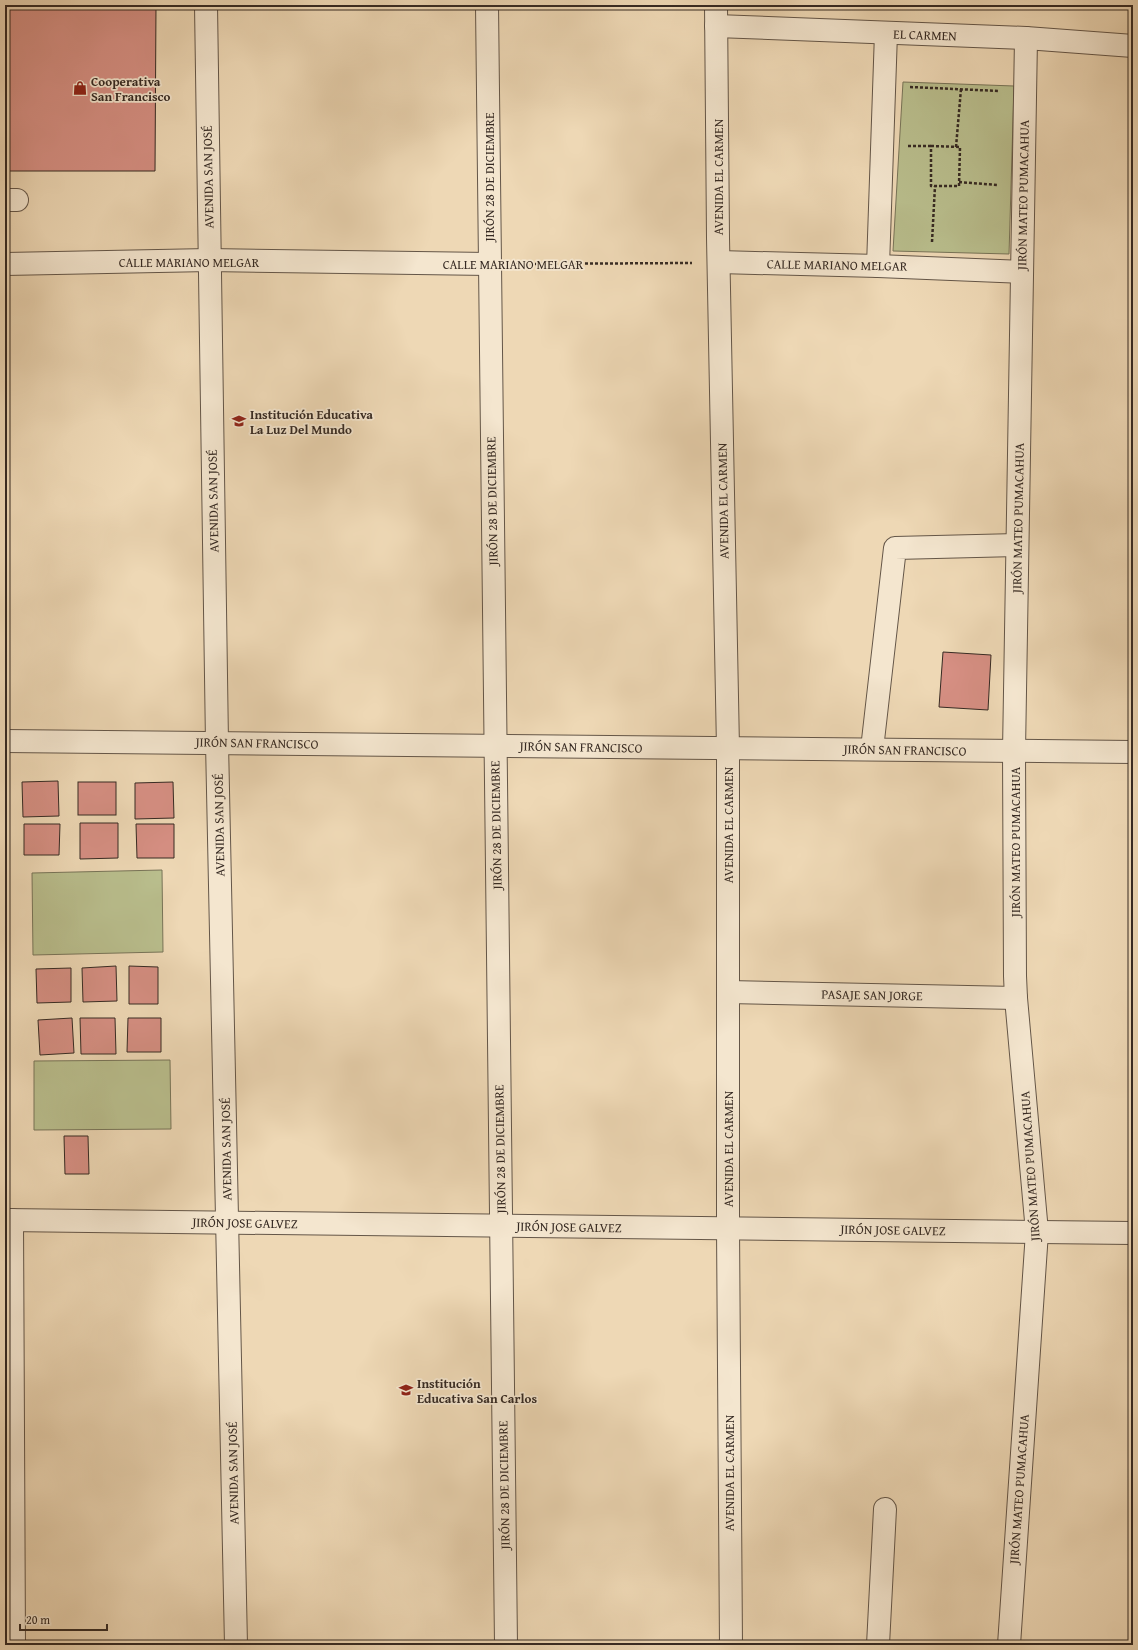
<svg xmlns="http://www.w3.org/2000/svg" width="1138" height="1650" font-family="'Gentium Book Plus',serif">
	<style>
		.green { fill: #b9be8d; stroke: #787458 }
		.building { fill: #d68f83; stroke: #362a23 }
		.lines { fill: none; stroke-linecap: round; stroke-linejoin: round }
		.minor-casing { stroke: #645648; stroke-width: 24 }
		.path { stroke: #362a23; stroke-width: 2.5; stroke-dasharray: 3 2; stroke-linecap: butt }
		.minor { stroke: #f4e6cf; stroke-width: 22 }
		.labels { text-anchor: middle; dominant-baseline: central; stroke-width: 3.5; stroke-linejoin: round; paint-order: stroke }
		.street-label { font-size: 13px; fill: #362a23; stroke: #f4e6cf }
		.poi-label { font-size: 13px; font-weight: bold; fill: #362a23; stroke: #f4e6cf; text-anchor: start }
	</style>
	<rect width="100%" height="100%" fill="#eed8b5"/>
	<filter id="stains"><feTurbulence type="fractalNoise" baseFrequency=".005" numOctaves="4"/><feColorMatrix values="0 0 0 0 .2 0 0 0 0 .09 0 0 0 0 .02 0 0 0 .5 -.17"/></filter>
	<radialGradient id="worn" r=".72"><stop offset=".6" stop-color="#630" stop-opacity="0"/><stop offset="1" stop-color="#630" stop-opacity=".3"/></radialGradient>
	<g class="green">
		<polygon points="903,82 1014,86 1009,254 893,251"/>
		<polygon points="162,870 163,952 33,955 32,873"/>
		<polygon points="170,1060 171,1129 34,1130 34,1061"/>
	</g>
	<g class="building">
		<polygon points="5,5 156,5 155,171 5,171"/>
		<polygon points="943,652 991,655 988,710 939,707"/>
		<polygon points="58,781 59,816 23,817 22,782"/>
		<rect x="78" y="782" width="38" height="33"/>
		<polygon points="173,782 174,818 135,819 135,783"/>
		<polygon points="80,823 118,823 118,858 80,859"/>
		<polygon points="24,824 60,824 59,855 24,855"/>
		<polygon points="136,824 174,824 174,858 137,858"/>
		<polygon points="116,966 117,1001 83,1002 82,968"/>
		<polygon points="129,966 158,967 158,1004 129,1004"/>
		<polygon points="71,968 71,1002 37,1003 36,969"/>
		<polygon points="72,1018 74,1053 40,1055 38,1020"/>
		<polygon points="80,1018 115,1018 116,1054 81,1054"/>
		<polygon points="128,1018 161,1018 161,1052 127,1052"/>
		<polygon points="64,1136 88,1136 89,1174 65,1174"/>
	</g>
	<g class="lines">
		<defs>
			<g id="minor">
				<polyline points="206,5 217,743 236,1645"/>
				<polyline points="487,5 506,1645"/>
				<polyline points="716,5 718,238 728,748 728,1228 731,1645"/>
				<polyline points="716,26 1026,38 1133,46"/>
				<polyline points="5,200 17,200"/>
				<polyline points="719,262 878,266 1022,272"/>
				<polyline points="5,264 209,260 489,264"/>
				<polyline points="878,266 886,33"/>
				<polyline points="5,741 1133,752"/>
				<polyline points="872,749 895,548 1017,545"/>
				<polyline points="728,992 1016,998"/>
				<polyline points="5,1220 1133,1233"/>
				<polyline points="12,1220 14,1645"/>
				<polyline points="878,1645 885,1509"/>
				<polyline points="1009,1645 1037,1232 1016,998 1015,976 1014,751 1026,38"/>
			</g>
		</defs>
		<use href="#minor" class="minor-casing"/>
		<g class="path">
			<polyline points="910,87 999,91"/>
			<polyline points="908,146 931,146"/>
			<polygon points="931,146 960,147 959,186 931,186"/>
			<polyline points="956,147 961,89"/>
			<polyline points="959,182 997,185"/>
			<polyline points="932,242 935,186"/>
			<polyline points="515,264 692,263"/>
		</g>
		<use href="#minor" class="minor"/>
	</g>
	<defs>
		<symbol id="shop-bare" viewBox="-9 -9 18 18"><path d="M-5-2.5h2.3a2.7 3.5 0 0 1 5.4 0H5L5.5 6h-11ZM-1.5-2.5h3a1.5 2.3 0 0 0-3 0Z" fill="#8f2418" stroke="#f4e6cf" stroke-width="2.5" paint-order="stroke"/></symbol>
		<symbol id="school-bare" viewBox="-9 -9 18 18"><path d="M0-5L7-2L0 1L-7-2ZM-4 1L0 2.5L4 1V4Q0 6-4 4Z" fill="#8f2418" stroke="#f4e6cf" stroke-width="2.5" paint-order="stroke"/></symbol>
	</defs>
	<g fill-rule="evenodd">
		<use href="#shop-bare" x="70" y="78" width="20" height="20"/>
		<use href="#school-bare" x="229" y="411" width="20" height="20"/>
		<use href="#school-bare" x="396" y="1380" width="20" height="20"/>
	</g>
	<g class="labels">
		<g class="street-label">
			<text transform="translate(925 35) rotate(2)">EL CARMEN</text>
			<text transform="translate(208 177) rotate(-91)">AVENIDA SAN JOSÉ</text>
			<text transform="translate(489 177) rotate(-90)">JIRÓN 28 DE DICIEMBRE</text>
			<text transform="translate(718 177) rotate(-90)">AVENIDA EL CARMEN</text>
			<text transform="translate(1023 195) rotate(-89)">JIRÓN MATEO PUMACAHUA</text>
			<text x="189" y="262">CALLE MARIANO MELGAR</text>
			<text x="513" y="264">CALLE MARIANO MELGAR</text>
			<text transform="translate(837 265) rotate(1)">CALLE MARIANO MELGAR</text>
			<text transform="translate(213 501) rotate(-91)">AVENIDA SAN JOSÉ</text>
			<text transform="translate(492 501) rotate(-91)">JIRÓN 28 DE DICIEMBRE</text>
			<text transform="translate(723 501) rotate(-91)">AVENIDA EL CARMEN</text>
			<text transform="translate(1018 518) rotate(-89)">JIRÓN MATEO PUMACAHUA</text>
			<text transform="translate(257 743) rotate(1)">JIRÓN SAN FRANCISCO</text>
			<text transform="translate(581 747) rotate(1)">JIRÓN SAN FRANCISCO</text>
			<text transform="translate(905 750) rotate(1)">JIRÓN SAN FRANCISCO</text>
			<text transform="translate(219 825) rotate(-91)">AVENIDA SAN JOSÉ</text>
			<text transform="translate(496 825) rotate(-91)">JIRÓN 28 DE DICIEMBRE</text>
			<text transform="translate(728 825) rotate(-90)">AVENIDA EL CARMEN</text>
			<text transform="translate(1015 842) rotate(-90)">JIRÓN MATEO PUMACAHUA</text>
			<text transform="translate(872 995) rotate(1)">PASAJE SAN JORGE</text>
			<text transform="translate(226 1149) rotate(-91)">AVENIDA SAN JOSÉ</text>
			<text transform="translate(500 1149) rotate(-91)">JIRÓN 28 DE DICIEMBRE</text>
			<text transform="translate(728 1149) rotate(-90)">AVENIDA EL CARMEN</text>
			<text transform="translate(1030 1166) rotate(-94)">JIRÓN MATEO PUMACAHUA</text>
			<text transform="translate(245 1223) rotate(1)">JIRÓN JOSE GALVEZ</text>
			<text transform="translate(569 1227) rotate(1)">JIRÓN JOSE GALVEZ</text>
			<text transform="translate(893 1230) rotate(1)">JIRÓN JOSE GALVEZ</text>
			<text transform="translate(233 1473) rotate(-91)">AVENIDA SAN JOSÉ</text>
			<text transform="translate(729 1473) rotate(-90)">AVENIDA EL CARMEN</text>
			<text transform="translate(504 1485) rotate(-91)">JIRÓN 28 DE DICIEMBRE</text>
			<text transform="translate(1019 1489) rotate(-86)">JIRÓN MATEO PUMACAHUA</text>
		</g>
		<g class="poi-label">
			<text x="91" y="81">Cooperativa<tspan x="91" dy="15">San Francisco</tspan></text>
			<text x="250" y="414">Institución Educativa<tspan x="250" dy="15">La Luz Del Mundo</tspan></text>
			<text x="417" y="1383">Institución<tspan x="417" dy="15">Educativa San Carlos</tspan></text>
		</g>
	</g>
	<rect width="1138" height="1650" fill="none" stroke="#eed8b5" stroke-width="20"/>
	<rect x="6" y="6" width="1126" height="1638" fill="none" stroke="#362a23" stroke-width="2"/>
	<rect x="10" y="10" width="1118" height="1630" fill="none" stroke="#362a23"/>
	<path d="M20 1624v6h87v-6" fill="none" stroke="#362a23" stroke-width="2"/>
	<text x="26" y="1624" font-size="12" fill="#362a23" stroke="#f4e6cf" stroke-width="3" paint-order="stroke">20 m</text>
	<rect width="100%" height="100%" filter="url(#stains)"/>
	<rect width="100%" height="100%" fill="url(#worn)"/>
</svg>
